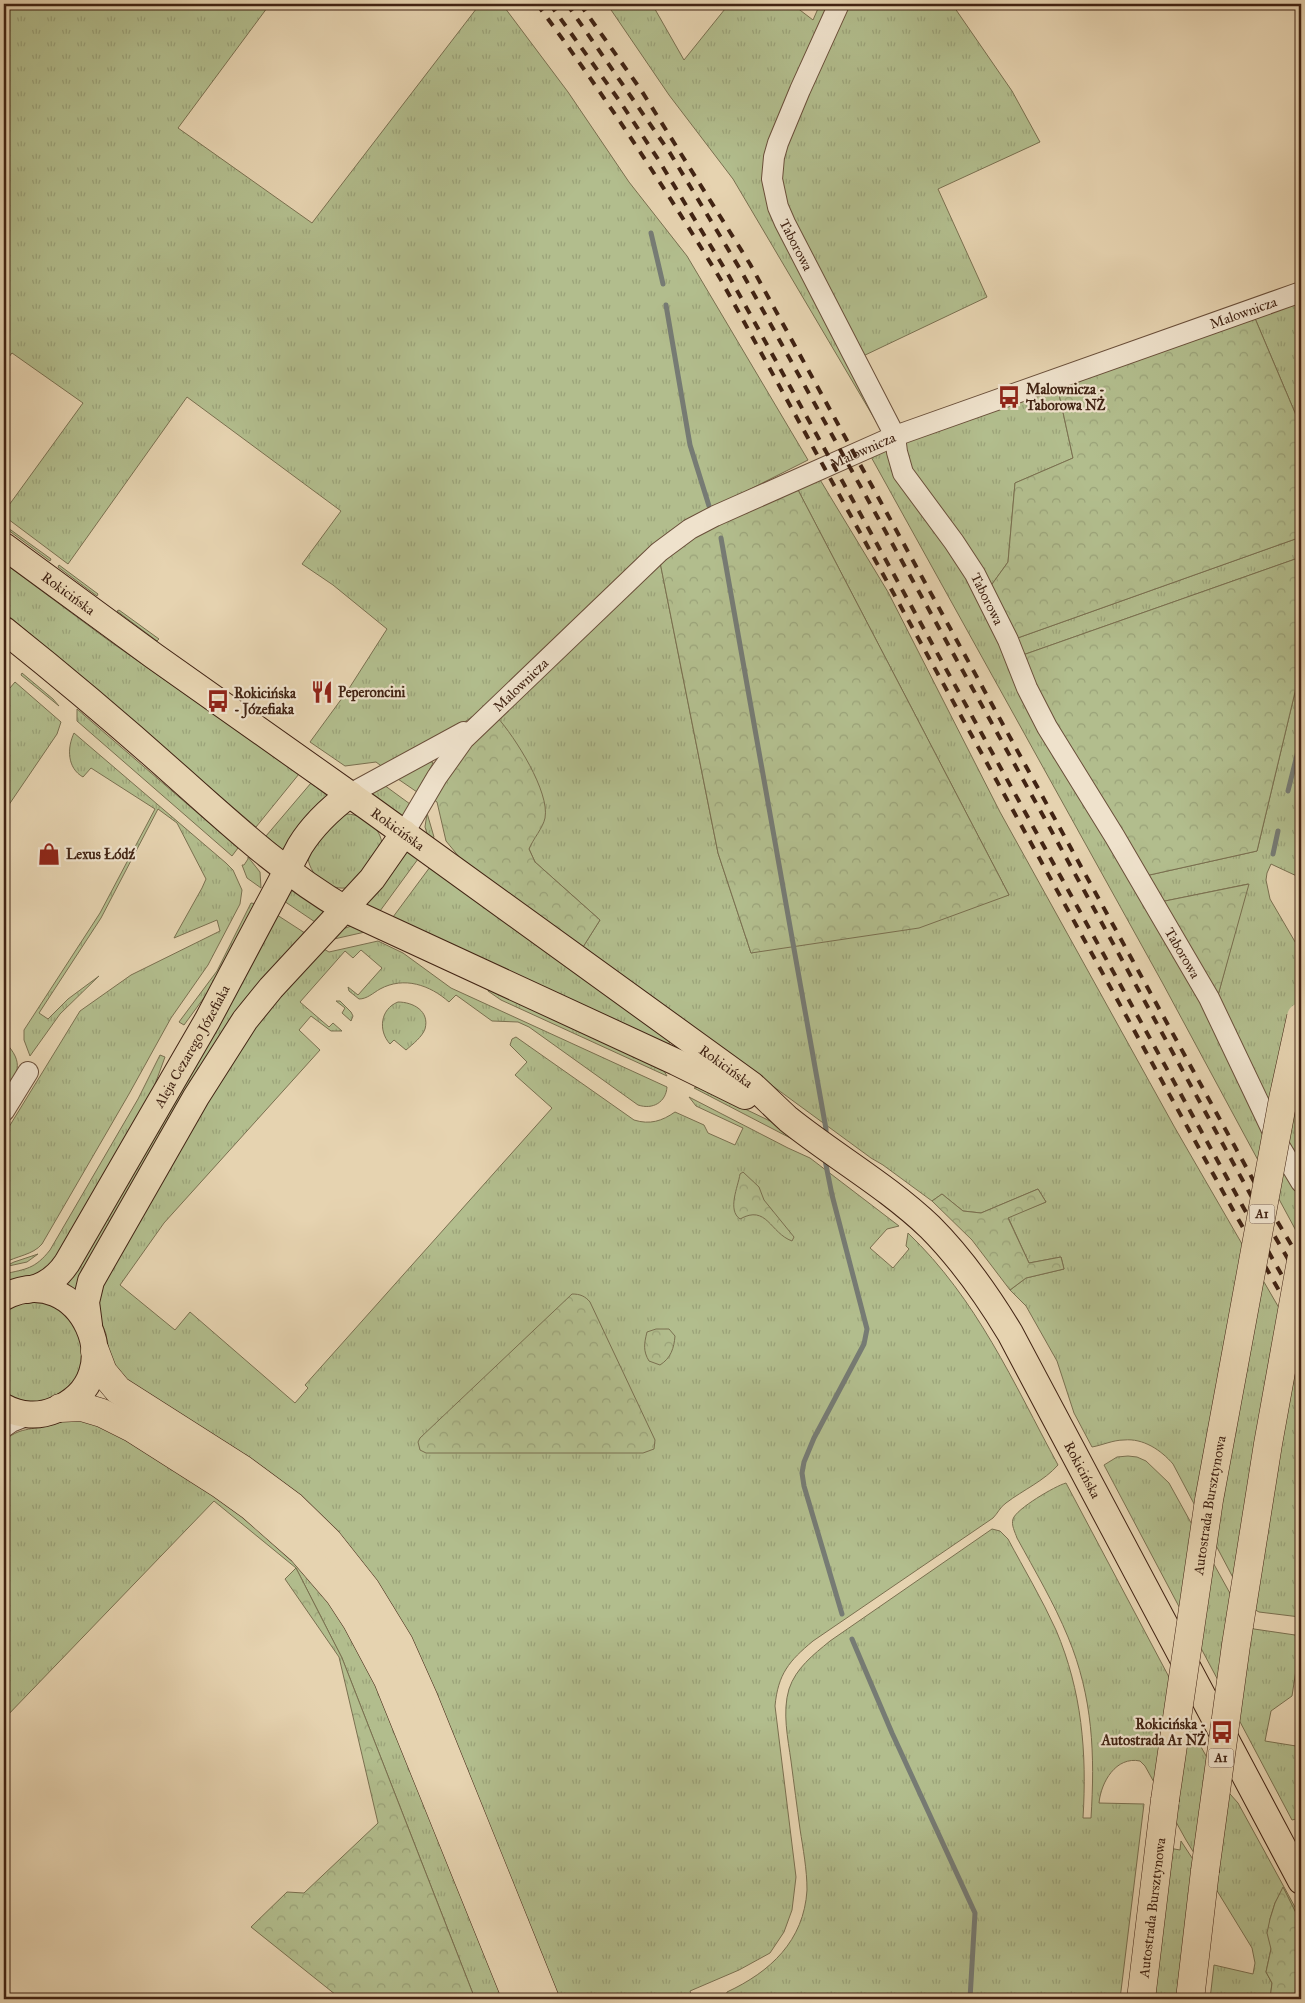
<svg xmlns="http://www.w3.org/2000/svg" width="1305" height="2003" font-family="'IM FELL Great Primer',serif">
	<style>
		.grass { fill: url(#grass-tufts); stroke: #7a7050 }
		.forest { fill: url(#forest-crowns); stroke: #7a7050 }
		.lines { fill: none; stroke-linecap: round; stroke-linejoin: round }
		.stream { stroke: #767b74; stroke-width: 5 }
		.minor-casing { stroke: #6a4f3a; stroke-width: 22 }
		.major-casing { stroke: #412313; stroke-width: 28 }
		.highway-casing { stroke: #412313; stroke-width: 29 }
		.minor { stroke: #efe2cc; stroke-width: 20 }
		.major { stroke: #e6d3b0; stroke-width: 26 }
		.highway { stroke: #e6d3b0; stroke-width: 28 }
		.rail { stroke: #412313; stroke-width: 4; stroke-dasharray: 9 9; stroke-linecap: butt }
		.highway-bridge-casing { stroke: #412313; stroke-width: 29; stroke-linecap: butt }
		.highway-bridge { stroke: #e6d3b0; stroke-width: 28 }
		.labels { text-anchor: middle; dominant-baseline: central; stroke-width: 4.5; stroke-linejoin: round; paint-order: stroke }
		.shield { fill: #efe2cc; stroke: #755c4a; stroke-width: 1 }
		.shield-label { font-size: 12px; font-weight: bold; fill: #412313 }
		.street-label { font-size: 14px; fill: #412313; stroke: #efe2cc }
		.poi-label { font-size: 14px; font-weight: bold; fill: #412313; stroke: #efe2cc; text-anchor: start }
	</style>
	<defs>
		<pattern id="grass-tufts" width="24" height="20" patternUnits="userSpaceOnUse" patternTransform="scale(1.25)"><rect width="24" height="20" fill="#b2bd8d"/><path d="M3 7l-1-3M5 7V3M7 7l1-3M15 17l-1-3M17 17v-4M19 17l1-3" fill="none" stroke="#9aa279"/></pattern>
		<pattern id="forest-crowns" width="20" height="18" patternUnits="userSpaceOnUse" patternTransform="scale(1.25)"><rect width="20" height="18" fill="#b2bd8d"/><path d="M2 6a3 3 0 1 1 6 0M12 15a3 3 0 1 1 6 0" fill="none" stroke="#9aa279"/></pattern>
	</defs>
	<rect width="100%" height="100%" fill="#e6d3b0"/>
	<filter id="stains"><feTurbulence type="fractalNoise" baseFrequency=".004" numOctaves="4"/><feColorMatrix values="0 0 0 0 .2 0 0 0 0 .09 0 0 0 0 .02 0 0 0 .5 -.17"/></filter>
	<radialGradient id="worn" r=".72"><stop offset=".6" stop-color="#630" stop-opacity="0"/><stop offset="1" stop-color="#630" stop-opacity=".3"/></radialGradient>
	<g class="grass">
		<polygon points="4,4 270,4 178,128 312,223 480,4 502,4 568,92 629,182 687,256 808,460 679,525 539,657 472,717 457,727 384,768 376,762 345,766 310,742 348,690 387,629 333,585 302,564 341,511 187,397 68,564 4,516 4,512 83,403 12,353 4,363"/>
		<polygon points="607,4 652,4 684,60 729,4 792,4 813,20 820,4 832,4 766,155 877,423 733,179 669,95"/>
		<polygon points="846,4 952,4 1012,91 1040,142 938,189 987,297 861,357 783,203 781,162"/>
		<polygon points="1301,300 1301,427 1254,316"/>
		<polygon points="1057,385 1073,458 1015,483 1008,562 990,587 917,485 900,444"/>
		<polygon points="889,448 956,555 1197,989 1292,1180 1301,1193 1301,1240 1162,982 870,455"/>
		<path d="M819,478L888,592L1000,812L1175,1128L1301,1346V1616L1300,1617L1259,1612L1248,1606L1173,1464C1161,1450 1143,1438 1124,1440C1113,1440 1103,1445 1092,1447L1074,1413L1057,1361L1026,1306L1010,1290L1026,1278L1064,1269L1061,1257L1029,1263L1008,1217L1046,1202L1038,1189L981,1213L963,1211L942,1194L932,1201L883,1165L871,1158L583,947L600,920L535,862L529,849L532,841L497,717L660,562L718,853L751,953L1009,895L797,488Z"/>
		<polygon points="4,525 51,559 50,561 4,527"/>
		<polygon points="1301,537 1301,557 1020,656 1012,640"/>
		<polygon points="4,563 108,640 299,774 256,827 87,682 4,612"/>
		<polygon points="59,565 98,594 97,596 58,567"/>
		<polygon points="119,610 159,639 157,641 117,611"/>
		<polygon points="1301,667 1301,878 1271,864 1267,873 1266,880 1270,899 1301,952 1301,1166 1289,1152 1217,999 1248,884 1160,902 1145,876 1257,851"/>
		<polygon points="22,673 53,699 59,706 21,675"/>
		<polygon points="15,682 61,722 57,734 4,812 4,695"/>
		<polygon points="77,709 238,848 232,856 77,721"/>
		<path d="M74,733L226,863L233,870L242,890L240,904L208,965L171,1018L129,1094L42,1244C33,1255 16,1256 4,1263V1135L80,1011L131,975L220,931L217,920L174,938L202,888L206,879L177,823L158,809L101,918L39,1013L48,1019L68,999L99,976L60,1014L30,1056L24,1040V1030L100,913L155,809L91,768L83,777C67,768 67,748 74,733Z"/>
		<polygon points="430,762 433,762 432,765 417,792 398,779"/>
		<polygon points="311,783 329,797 285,850 282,850 266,836"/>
		<polygon points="384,785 410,804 402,819 367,795"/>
		<polygon points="427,813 434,837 430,843 425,827"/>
		<path d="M347,814C366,815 384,830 382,850L346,888C325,890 305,871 308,850L341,815Z"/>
		<polygon points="407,851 418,859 380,911 368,906 365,903"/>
		<polygon points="248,857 260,872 261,888 247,878 242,865 244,865 248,859"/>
		<polygon points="430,867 669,1041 670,1043 666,1044 393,917"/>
		<polygon points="288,885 328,905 318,924 281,899"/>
		<polygon points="251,903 257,904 214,984 184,1025 179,1022 217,971"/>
		<polygon points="274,913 308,935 78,1293 61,1284"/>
		<polygon points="351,926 357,926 365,932 334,939 340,930"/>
		<path d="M378,941L403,953L451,988L667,1087C666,1102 653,1110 638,1105L529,1027L518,1022L492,1021L456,995L449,1002C430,985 404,976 380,989C373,993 367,999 359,999L349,991L348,987L358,995L382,968L361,950L353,958L345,951L300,1002L329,1027L333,1023L342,1031H331L311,1016L299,1030L320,1050L164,1223L120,1285L175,1330L190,1312L295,1403L308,1388L305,1385L552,1108L515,1075L527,1062L510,1045L512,1039L516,1037L634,1120C650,1125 662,1121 675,1112L704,1125L708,1133L735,1145L743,1128L696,1106L689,1097L788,1148L810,1158L899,1226L887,1229L870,1248L893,1268L909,1249L906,1246L908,1233C977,1299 1013,1382 1058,1465C1044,1481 1023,1490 1006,1503C1000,1507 998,1513 993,1518L813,1641C789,1661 778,1674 775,1706L796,1877L792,1910L784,1932L770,1953L739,1970L690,1991L693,1999H556L415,1654L121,1378L109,1354L106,1334L101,1321L98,1291L241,1044L322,948L329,952Z"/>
		<polygon points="489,989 664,1071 667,1076 501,1000 488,991"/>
		<polygon points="336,1001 340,1001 351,1012 353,1016 351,1021 342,1013 345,1008"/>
		<path d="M398,1002C413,1002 430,1011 425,1029C422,1037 413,1044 406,1050L394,1040L390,1044C378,1031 380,1009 398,1002Z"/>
		<path d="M4,1041C26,1064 17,1073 4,1096V1080L7,1072L4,1065Z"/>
		<path d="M160,1055L165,1057L150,1098L54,1263L33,1276L4,1283V1274C26,1269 35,1269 50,1250L138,1099Z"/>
		<polygon points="699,1087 791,1131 798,1142 694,1088"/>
		<polygon points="38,1254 27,1262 4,1267 14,1262"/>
		<polygon points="25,1302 45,1303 63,1311 81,1335 82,1364 74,1382 50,1400 30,1403 4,1394 4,1310"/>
		<path d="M82,1417L121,1436L236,1508L312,1577L372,1670L506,1999H475L342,1658L296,1568L214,1501L4,1719V1442C17,1427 33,1430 51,1425C62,1422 70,1418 82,1417Z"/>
		<polygon points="1128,1456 1137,1457 1146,1461 1169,1483 1247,1624 1254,1629 1295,1635 1300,1644 1292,1696 1271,1711 1265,1741 1296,1746 1298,1737 1301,1736 1300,1818 1292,1820 1104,1465 1117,1457"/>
		<path d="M1066,1483L1178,1694L1187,1722L1223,1786L1238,1803L1301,1918V1923L1283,1888L1275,1903L1270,1919L1271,1949L1266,1972L1272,1983L1270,1999H1210L1214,1965L1253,1974L1255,1963L1252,1948L1186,1840L1145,1766L1140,1761C1116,1756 1101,1782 1099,1803L1144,1804L1120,1999H725L727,1992C770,1972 804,1941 807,1890C807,1869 803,1849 800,1829C797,1807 794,1784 791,1761C788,1739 782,1712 789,1689C796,1668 813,1655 830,1641L992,1529L1000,1531L1008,1539C1024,1569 1042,1599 1056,1630C1082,1691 1087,1753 1083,1818H1091C1095,1755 1093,1697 1068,1637C1054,1603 1035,1571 1017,1538C1015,1532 1011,1525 1013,1519C1016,1509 1055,1486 1066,1483Z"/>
		<polygon points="1181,1841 1196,1864 1180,1999 1151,1999 1169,1848 1180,1850"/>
	</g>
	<g class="forest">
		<polygon points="1254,316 1301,427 1301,537 1012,640 990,587 1008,562 1015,483 1073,458 1057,385"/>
		<polygon points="797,488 1009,895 919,928 751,953 718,853 660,562 683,542"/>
		<polygon points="1301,557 1301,667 1257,851 1145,876 1072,760 1020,656"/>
		<path d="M497,717C515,737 550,792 545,818C543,828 533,839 529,849L535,862L600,920L583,947L460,858L446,841L437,802L434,800L468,748Z"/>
		<polygon points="1249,884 1217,999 1160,902"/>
		<path d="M743,1172L759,1187L764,1200L794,1237L792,1241C770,1233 767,1204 740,1219C727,1210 738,1187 740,1174Z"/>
		<polygon points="1038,1189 1046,1202 1008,1218 1029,1263 1061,1257 1064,1269 1026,1278 1010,1290 972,1240 932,1201 942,1194 963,1211 981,1213"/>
		<path d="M572,1294C580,1294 585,1296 590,1302L655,1440L654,1449L643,1453H426L420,1450L418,1442L420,1438Z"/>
		<path d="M656,1329H669L675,1336C674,1348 671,1358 660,1365L649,1361C643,1351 644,1344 647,1332Z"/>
		<polygon points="296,1568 342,1658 475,1999 341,1999 251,1927 287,1892 304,1893 378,1823 339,1657 285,1579"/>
		<polygon points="1283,1887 1301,1923 1301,1999 1270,1999 1272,1983 1266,1972 1271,1949 1267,1933 1270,1919 1275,1903"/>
	</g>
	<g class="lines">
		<g class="stream">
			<polyline points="651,233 663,284"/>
			<polyline points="666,305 690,445 709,506"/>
			<polyline points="721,538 826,1129 826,1137"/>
			<polyline points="1288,791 1301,739"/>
			<polyline points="1273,854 1278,831"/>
			<polyline points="824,1155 832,1195 867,1329 864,1344 814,1438 804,1462 802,1473 804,1486 842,1614"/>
			<polyline points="852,1639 892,1733 975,1913 970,1999"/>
		</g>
		<defs>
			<g id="minor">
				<path id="s1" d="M839,4L800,90L778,143L774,157L772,179L778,207L785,223L895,436L897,452L903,473L954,542L975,574L1008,640L1027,688L1047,727L1115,837L1209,998L1280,1147L1301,1182"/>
				<polyline points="350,794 464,732"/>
				<path id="s2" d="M404,833L437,777L464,739L659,552L690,529L715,516L895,436L1301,292"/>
				<polyline points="4,1111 28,1072"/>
				<polyline points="4,1427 11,1422 31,1414"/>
			</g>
			<g id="major">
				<path id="s3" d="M4,546L154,656L369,808L752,1085C764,1096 776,1108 788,1119C834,1156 887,1186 930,1227C962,1259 987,1295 1010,1333L1301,1881"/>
				<path d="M4,630C63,677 121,726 178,777C231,824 283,873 345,909L676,1062L745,1096"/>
				<path id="s4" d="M27,1290C45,1287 57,1278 67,1263L207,1021L300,846C313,825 330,809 350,794"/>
				<path d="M4,1297C80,1257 136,1378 55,1410C39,1417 20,1416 4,1407"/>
				<polyline points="89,1325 86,1302 91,1281 196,1097 245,1020 271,988 372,879 404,833"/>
			</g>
			<g id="highway">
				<polyline points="95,1351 103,1372 118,1390 242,1469 292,1506 328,1541 366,1589 399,1643 424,1699 545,1999"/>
				<polyline points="60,1408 82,1407 102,1413 132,1428 220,1484 252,1507 302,1551 339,1594 356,1620 388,1680 517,1999"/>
				<path id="s5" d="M1141,1999L1165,1800"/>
				<polyline points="1190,1999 1205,1871"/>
			</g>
		</defs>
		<use href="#minor" class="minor-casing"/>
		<use href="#major" class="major-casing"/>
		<use href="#highway" class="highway-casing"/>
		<use href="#minor" class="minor"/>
		<use href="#major" class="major"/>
		<use href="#highway" class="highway"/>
		<g class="rail">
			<path d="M537,4C603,93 663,185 721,280L1233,1210L1301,1329"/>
			<polyline points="550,4 621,103 658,159 729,276 1242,1205 1301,1309"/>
			<polyline points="567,4 670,153 740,269 1046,821 1254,1201 1301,1281"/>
			<polyline points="580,4 641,90 750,264 1262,1196 1301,1261"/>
		</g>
		<defs>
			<g id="highway-bridge">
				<path id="s6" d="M1165,1800L1209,1500L1283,1099L1301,1017"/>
				<polyline points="1205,1871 1236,1645 1268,1444 1301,1261"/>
			</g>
		</defs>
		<use href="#highway-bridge" class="highway-bridge-casing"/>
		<use href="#highway-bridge" class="highway-bridge"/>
	</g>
	<defs>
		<symbol id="bus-bare" viewBox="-9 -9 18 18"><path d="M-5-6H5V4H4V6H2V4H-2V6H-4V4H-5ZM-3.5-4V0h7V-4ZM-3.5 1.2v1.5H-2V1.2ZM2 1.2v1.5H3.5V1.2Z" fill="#8f2418" stroke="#efe2cc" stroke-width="2.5" paint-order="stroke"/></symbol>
		<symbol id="restaurant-bare" viewBox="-9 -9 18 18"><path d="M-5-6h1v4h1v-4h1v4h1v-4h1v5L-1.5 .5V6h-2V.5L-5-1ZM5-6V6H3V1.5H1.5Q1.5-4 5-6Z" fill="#8f2418" stroke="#efe2cc" stroke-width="2.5" paint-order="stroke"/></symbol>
		<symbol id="shop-bare" viewBox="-9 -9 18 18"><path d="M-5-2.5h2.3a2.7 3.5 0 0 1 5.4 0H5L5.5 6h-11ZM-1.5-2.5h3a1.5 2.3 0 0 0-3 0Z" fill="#8f2418" stroke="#efe2cc" stroke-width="2.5" paint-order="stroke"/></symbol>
	</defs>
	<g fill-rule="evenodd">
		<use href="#bus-bare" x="993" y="381" width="32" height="32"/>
		<use href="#restaurant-bare" x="306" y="676" width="32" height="32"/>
		<use href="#bus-bare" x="202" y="685" width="32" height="32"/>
		<use href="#shop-bare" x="33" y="838" width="32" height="32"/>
		<use href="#bus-bare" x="1206" y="1716" width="32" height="32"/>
	</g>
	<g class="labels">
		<g class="shield">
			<rect x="1249.5" y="1204.5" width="25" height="19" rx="4"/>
			<rect x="1208.5" y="1748.5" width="25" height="19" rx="4"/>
		</g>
		<g class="shield-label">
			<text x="1262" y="1214">A1</text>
			<text x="1221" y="1758">A1</text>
		</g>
		<g class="street-label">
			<text stroke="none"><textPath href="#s1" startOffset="259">Taborowa</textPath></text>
			<text stroke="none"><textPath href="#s2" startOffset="1015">Malownicza</textPath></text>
			<text stroke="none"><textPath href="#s2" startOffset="610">Malownicza</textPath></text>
			<text stroke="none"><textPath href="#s3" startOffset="80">Rokicińska</textPath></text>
			<text stroke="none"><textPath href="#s1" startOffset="664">Taborowa</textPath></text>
			<text stroke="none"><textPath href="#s2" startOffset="190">Malownicza</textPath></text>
			<text stroke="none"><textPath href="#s3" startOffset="485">Rokicińska</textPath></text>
			<text stroke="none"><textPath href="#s1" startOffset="1069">Taborowa</textPath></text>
			<text stroke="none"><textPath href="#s4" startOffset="300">Aleja Cezarego Józefiaka</textPath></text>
			<text stroke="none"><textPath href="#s3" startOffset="890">Rokicińska</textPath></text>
			<text stroke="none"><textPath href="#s3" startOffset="1438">Rokicińska</textPath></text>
			<text stroke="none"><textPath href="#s6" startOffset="298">Autostrada Bursztynowa</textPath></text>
			<text stroke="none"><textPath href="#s5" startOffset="92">Autostrada Bursztynowa</textPath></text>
		</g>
		<g class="poi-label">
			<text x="1026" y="389">Malownicza -<tspan x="1026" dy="16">Taborowa NŻ</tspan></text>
			<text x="338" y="692">Peperoncini</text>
			<text x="234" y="693">Rokicińska<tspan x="234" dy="16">- Józefiaka</tspan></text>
			<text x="66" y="854">Lexus Łódź</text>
			<text x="1206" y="1724" text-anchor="end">Rokicińska -<tspan x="1206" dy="16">Autostrada A1 NŻ</tspan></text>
		</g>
	</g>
	<rect width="1305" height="2003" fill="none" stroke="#e6d3b0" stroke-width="20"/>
	<rect x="5" y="5" width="1295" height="1993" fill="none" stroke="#412313" stroke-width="2.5"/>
	<rect x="10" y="10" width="1285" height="1983" fill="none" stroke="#412313"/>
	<rect width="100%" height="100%" filter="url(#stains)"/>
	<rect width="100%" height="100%" fill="url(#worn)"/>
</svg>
